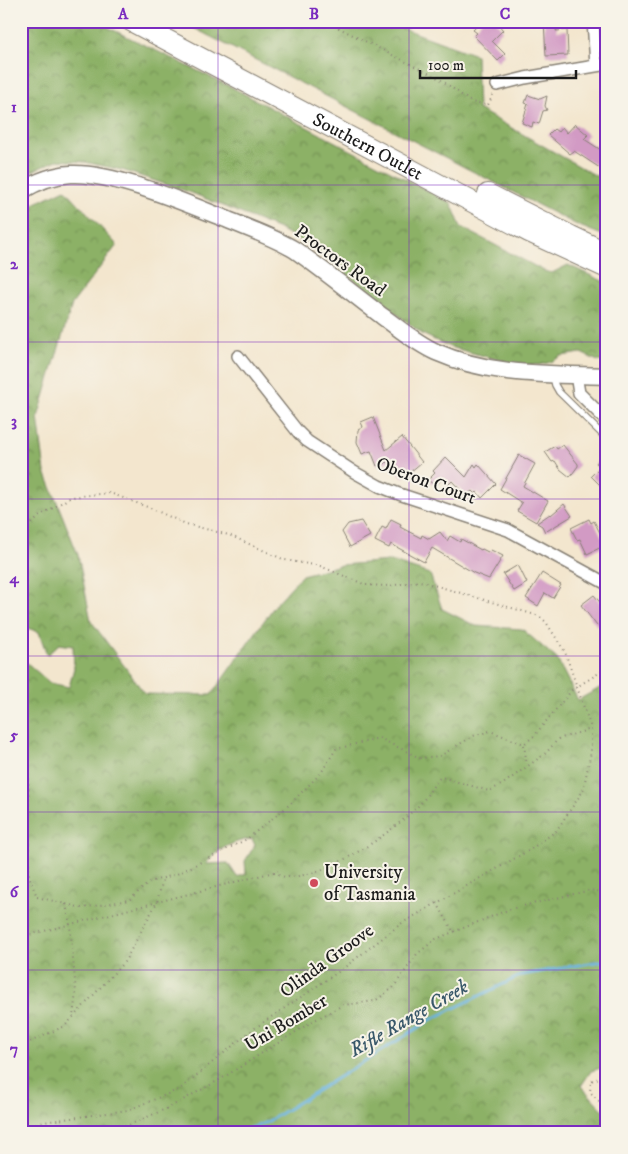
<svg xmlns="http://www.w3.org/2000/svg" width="628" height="1154" font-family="'IM FELL DW Pica',serif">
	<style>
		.forest { fill: url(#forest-crowns); stroke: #546641; fill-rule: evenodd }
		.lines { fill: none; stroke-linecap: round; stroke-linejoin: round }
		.stream { stroke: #65b1de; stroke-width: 3 }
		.building { fill: #d29ac4 }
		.lane-casing { stroke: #888175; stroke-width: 8 }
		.street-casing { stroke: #888175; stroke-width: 14 }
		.secondary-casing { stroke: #888175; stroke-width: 19 }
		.highway-casing { stroke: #888175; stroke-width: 22 }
		.path { stroke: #888175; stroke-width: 2; stroke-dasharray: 1 4; stroke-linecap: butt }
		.lane { stroke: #fff; stroke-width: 5.5 }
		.street { stroke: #fff; stroke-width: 11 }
		.secondary { stroke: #fff; stroke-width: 16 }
		.highway { stroke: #fff; stroke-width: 20 }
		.grid { fill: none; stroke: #7b2cbf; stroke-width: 1; stroke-opacity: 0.55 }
		.poi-dot { fill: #d1495b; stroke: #f7f3e8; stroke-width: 2 }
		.labels { text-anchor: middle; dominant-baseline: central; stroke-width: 4; stroke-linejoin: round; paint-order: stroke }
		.street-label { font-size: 19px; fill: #1c1c1c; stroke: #f7f3e8 }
		.poi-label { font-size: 19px; fill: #1c1c1c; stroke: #f7f3e8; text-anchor: start }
		.water-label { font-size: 20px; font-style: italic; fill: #39586a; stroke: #f7f3e8 }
		.neatline { fill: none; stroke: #7b2cbf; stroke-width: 2 }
		.grid-label { font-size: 16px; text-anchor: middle; font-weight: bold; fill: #7b2cbf }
	</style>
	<defs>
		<pattern id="forest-crowns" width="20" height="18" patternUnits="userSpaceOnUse" patternTransform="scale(1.25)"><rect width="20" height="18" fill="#8cb166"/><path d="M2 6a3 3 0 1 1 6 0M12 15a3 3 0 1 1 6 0" fill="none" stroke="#728f53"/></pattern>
	</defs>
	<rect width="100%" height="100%" fill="#f7f3e8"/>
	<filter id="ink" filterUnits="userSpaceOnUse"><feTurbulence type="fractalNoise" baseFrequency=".02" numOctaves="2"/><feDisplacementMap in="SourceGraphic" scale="10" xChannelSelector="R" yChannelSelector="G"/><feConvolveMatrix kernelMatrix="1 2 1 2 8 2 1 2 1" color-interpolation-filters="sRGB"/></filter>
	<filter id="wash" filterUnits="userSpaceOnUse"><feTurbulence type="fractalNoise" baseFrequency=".0096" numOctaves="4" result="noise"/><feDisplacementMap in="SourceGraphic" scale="20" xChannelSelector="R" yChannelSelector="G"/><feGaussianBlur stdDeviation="1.12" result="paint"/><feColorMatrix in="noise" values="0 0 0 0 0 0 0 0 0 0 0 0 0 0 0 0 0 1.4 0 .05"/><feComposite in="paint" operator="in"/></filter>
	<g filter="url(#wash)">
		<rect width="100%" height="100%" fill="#f3e6ce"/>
		<g class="forest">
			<polygon points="21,21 95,21 231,87 451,203 461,227 544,271 552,273 568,265 607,283 607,362 598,361 581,353 561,356 551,362 539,365 514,364 450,347 422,334 313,247 279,229 192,193 122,170 85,162 57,160 28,173 21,178"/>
			<polygon points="180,21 394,21 402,28 476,55 478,109 607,182 607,237 577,225"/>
			<path d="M65,189L117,245L72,304L38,417L45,472L78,555L91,621L145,694L211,695L276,604L302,575L341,565L390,561L430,574L442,609L476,626L522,629L557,659L578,700L607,684V1068L604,1067L591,1071L581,1086L607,1114V1133H21V662L27,663L50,683L69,687L74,668L73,646L59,644L47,655L39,632L21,626V210ZM252,839L255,845L245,861L246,874L237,877L228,863L206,864C215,850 235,840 252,839Z"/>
		</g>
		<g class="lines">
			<polyline class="stream" points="238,1133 267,1122 432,1019 522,975 607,960"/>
		</g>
		<g id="blocks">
			<g class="building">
				<polygon points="482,21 495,21 503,30 492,41 505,54 498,61 474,36 477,33 473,30"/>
				<polygon points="544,21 559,21 556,31 567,30 568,55 546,56"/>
				<polygon points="528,95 540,99 547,96 545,106 547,110 543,111 539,124 533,122 532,127 522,123 528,104 525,103"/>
				<polygon points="575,124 588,135 584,139 601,150 607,141 607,164 603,170 574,151 570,154 548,135 554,129 558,132 562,127 567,133"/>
				<polygon points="373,417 386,450 402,437 422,462 403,478 390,461 377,466 371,451 362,454 357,442 358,430 363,427 361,422"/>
				<polygon points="563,445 578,464 578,466 570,477 560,469 555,461 552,462 545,452 555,446 557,449"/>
				<polygon points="519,455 535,464 523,486 548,501 536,522 517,511 522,503 500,489"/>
				<polygon points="602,456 607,460 607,479 600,485 591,476 600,467 596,463"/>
				<polygon points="446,457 466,477 474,464 476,467 478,464 496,484 482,498 477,492 475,494 472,491 466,496 452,481 448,485 442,479 435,486 428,480 435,473 433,471"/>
				<polygon points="564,504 572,516 545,532 542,526 537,523 550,514 551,515"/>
				<polygon points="391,519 401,524 400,527 421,538 422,535 429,539 440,532 447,541 450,536 460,542 461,539 481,550 482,549 490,553 491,550 503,556 489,579 474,573 432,548 424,562 391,544 389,548 375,541 382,527 386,529"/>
				<polygon points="589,519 591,523 594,521 606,545 587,554 580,539 577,540 571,528"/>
				<polygon points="361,521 370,536 350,547 342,532 348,524"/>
				<polygon points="518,565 527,583 514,591 503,574"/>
				<polygon points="542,573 561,585 553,598 545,593 538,606 526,598"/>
				<polygon points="594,595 607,611 607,618 597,626 581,605"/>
			</g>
		</g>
	</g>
	<g filter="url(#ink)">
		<use href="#blocks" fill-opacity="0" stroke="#888175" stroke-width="1"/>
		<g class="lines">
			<defs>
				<polyline id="lane" points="553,376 555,385 559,392 607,439"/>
				<g id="street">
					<polyline points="593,21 596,65"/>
					<polyline points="497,85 525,78 607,64"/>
					<polyline points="238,356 298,432 307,441 354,472 379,486 399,494 508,530 607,584"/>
					<polyline points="576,375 579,393 607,421"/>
				</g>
				<path id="secondary" d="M21,191C36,182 53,175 71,174C114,172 185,203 226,219C249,229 274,237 295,250C325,271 353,294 382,316C400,329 416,343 436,352C490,376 549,374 607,376"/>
				<g id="highway">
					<path id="s1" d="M131,21L529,232L607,268"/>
					<polyline points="488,194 571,236 607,253"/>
				</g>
			</defs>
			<use href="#lane" class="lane-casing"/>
			<use href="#street" class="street-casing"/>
			<use href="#secondary" class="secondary-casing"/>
			<use href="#highway" class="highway-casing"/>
			<g class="path">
				<polyline points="325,21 440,79 471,102 488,105 493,95"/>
				<polyline points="21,534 41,515 71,497 110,493 150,508 186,524 229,535 285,560 320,566 366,585 389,586 420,581 539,616 546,622 565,652 591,728 591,752 583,791 556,831 531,849 402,923 341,970 252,1030 180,1089 128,1110 50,1121 21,1127"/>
				<polyline points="21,731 28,740 29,876 37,897 82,908 129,900 150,882 177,874 247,839 289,805 321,773 336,749 379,738 420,758 440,756 473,736 490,731 524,744 534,736 572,690 607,668"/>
				<polyline points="524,745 527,765"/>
				<path d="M274,872C279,874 284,878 288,877C330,876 392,833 420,804C428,796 432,785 441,777L489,791L503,784L546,753L558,739L591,729"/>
				<polyline points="437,903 453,931"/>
				<polyline points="66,904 70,925 76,992 73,1017"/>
				<polyline points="21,937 278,871"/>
				<polyline points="21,1046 65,1026 125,961 157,902 163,879"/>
				<polyline points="607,1075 591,1081 590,1092 607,1109"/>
				<polyline points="111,1133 170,1107 221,1079 313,1021 343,1005 375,1001 393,988 417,954 436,939 510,909 591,890 607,893"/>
			</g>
			<use href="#lane" class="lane"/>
			<use href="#street" class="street"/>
			<use href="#secondary" class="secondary"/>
			<use href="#highway" class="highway"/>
		</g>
	</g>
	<path class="grid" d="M218,21V1133M409,21V1133M21,185H607M21,342H607M21,499H607M21,656H607M21,812H607M21,970H607"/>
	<circle class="poi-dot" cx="314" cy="883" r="5"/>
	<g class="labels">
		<g class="street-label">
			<text stroke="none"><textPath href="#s1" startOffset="268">Southern Outlet</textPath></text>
			<text transform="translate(340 261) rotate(36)">Proctors Road</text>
			<text transform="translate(426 481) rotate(20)">Oberon Court</text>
			<text transform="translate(327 961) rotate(-36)">Olinda Groove</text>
			<text transform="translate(286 1023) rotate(-31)">Uni Bomber</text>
		</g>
		<g class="poi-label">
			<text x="324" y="872">University<tspan x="324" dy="22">of Tasmania</tspan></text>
		</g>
		<g class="water-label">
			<text transform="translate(409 1019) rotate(-30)">Rifle Range Creek</text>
		</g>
	</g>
	<rect width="628" height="1154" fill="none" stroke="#f7f3e8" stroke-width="55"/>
	<path d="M420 70v8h156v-8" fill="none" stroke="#1c1c1c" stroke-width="2.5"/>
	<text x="428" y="70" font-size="15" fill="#1c1c1c" stroke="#f7f3e8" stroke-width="4" paint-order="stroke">100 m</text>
	<rect x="28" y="28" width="572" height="1098" class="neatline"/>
	<g class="grid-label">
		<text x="123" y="19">A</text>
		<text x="314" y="19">B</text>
		<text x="505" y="19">C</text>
		<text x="14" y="112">1</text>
		<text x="14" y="269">2</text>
		<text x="14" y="426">3</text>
		<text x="14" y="583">4</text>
		<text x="14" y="740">5</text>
		<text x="14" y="897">6</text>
		<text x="14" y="1054">7</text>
	</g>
</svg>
